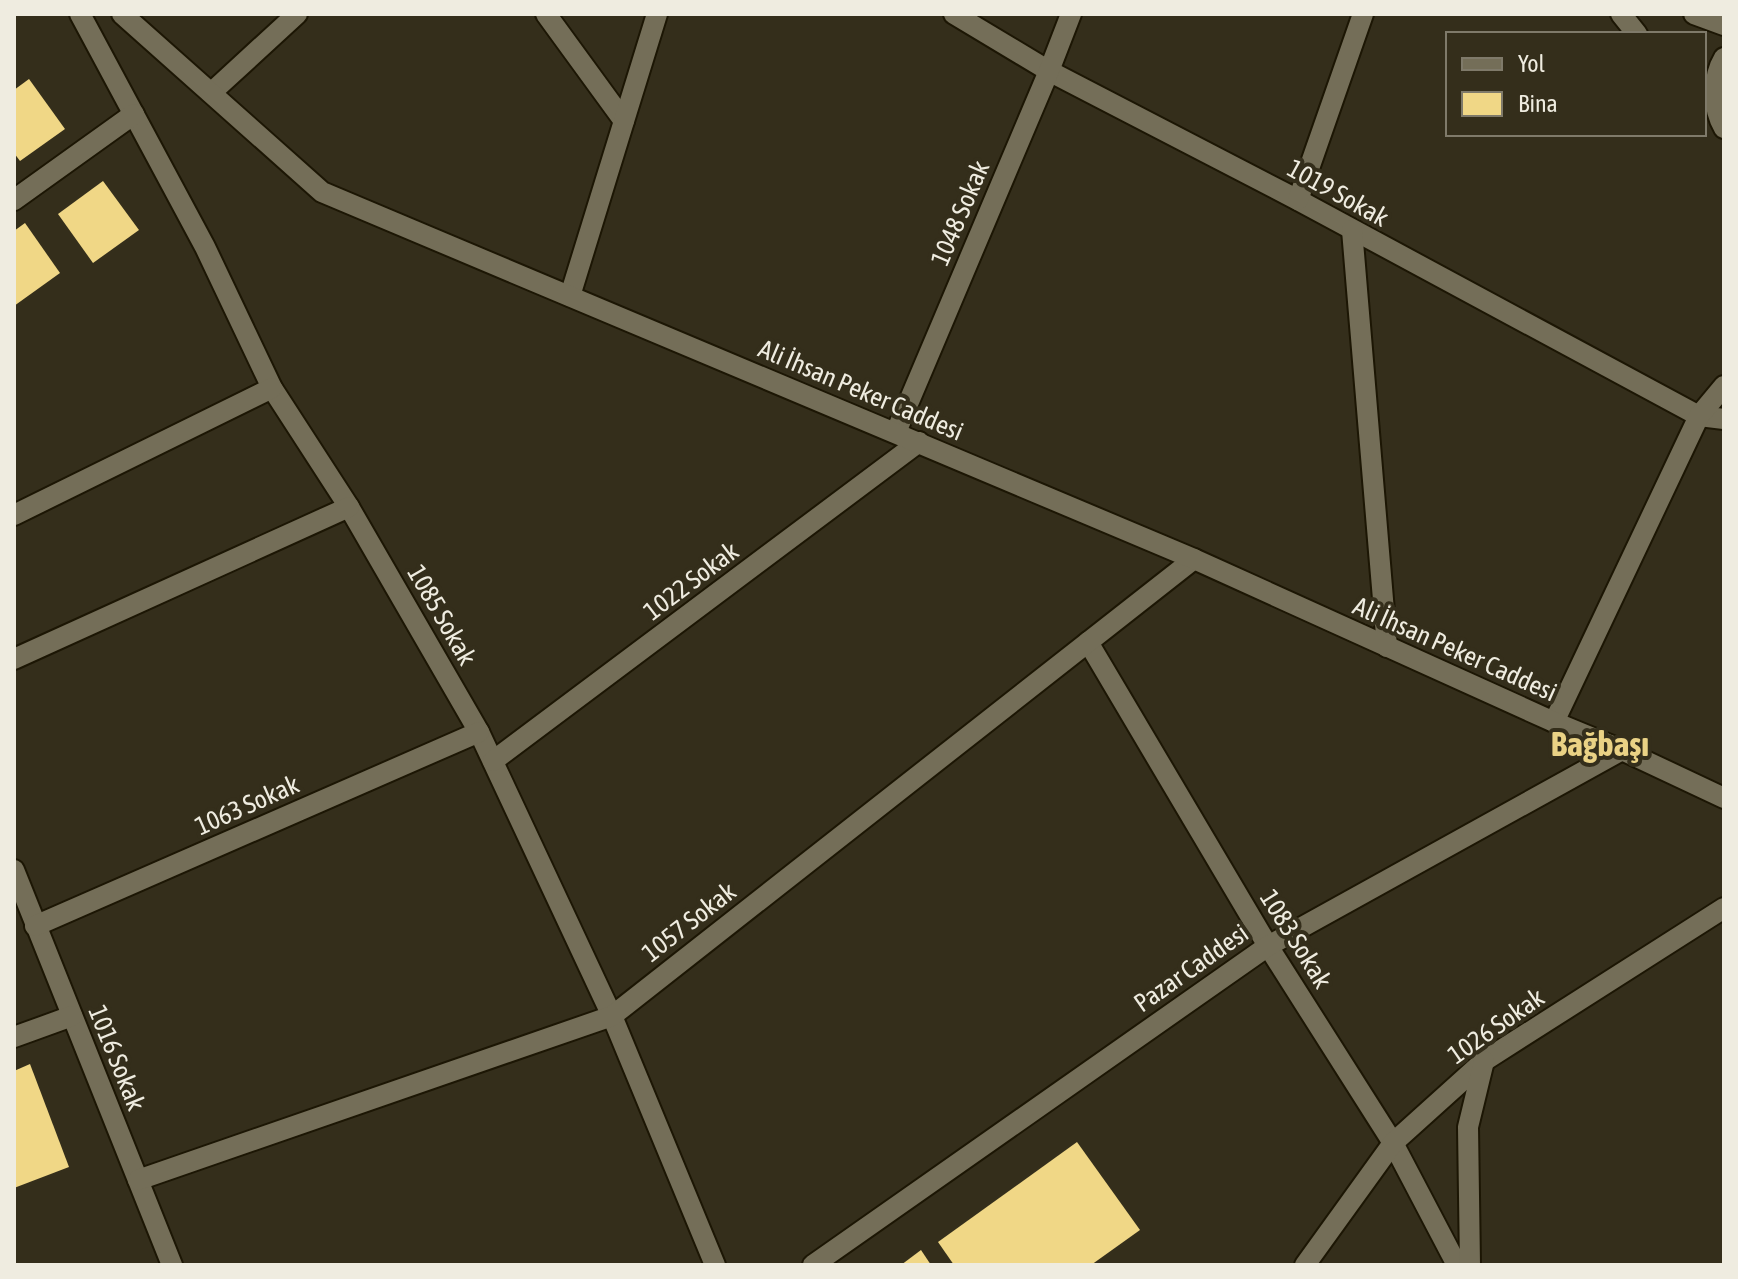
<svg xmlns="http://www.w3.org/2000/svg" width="1738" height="1279" font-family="'Asap Condensed',sans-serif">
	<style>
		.building { fill: #f0d786 }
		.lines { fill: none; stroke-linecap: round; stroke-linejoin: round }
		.street-casing { stroke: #1c1604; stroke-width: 24 }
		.secondary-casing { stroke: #1c1604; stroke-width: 24 }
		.street { stroke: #746e58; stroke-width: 20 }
		.secondary { stroke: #746e58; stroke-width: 20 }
		.labels { text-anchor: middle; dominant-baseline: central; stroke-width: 8; stroke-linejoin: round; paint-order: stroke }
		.street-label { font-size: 26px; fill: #efece0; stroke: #342e1b }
		.district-label { font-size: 34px; font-weight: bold; fill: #ead285; stroke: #342e1b }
	</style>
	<rect width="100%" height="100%" fill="#342e1b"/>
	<g class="building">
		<polygon points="29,79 65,129 20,161 14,153 14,90"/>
		<polygon points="103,181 139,230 93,263 58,214"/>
		<polygon points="25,223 60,273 14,306 14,231"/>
		<polygon points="30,1064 69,1167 14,1188 14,1071"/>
		<polygon points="1077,1142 1140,1230 1091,1265 954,1265 938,1242"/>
		<polygon points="921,1250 931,1265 901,1265"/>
	</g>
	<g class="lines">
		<defs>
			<g id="street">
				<polyline points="80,14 205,247 272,388 349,507 479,732 612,1016 715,1265"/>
				<polyline points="546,14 624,121"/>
				<polyline points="954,14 1049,71 1298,200 1699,416 1724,419"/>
				<polyline points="1621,14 1637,34"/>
				<polyline points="1694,14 1724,25"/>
				<polyline points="212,92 297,14"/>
				<polyline points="14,200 134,114"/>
				<polyline points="1298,200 1363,14"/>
				<polyline points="1352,230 1387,647"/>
				<polyline points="570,296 657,14"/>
				<polyline points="896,432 1049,71 1071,14"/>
				<polyline points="14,515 272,388"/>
				<polyline points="1088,642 1268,946 1393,1143 1457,1265"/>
				<polyline points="14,659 349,507"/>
				<polyline points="1554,722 1699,416 1724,386"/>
				<polyline points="493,761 919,442"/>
				<polyline points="14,870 172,1265"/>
				<polyline points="35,926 479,732"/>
				<polyline points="14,1037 72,1016"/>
				<polyline points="138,1180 612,1016 1194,559"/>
				<polyline points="1305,1265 1393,1143 1484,1061 1724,908"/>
				<polyline points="1470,1265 1468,1127 1484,1061"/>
			</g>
			<g id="secondary">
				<polyline points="122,14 322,192 1194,559 1554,722 1622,750 1724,798"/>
				<path d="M1724,58C1712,78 1712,108 1724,128"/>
				<polyline points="813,1265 1268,946 1622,750"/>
			</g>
		</defs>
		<use href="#street" class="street-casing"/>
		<use href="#secondary" class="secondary-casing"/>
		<use href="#street" class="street"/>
		<use href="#secondary" class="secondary"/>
	</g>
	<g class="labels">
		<g class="street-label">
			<text transform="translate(1338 193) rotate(29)">1019 Sokak</text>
			<text transform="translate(960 213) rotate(-67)">1048 Sokak</text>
			<text transform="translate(861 390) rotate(23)">Ali İhsan Peker Caddesi</text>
			<text transform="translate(691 581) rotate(-37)">1022 Sokak</text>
			<text transform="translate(442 615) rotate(60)">1085 Sokak</text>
			<text transform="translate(1455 649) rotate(24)">Ali İhsan Peker Caddesi</text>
			<text transform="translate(247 805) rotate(-24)">1063 Sokak</text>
			<text transform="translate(689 922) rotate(-38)">1057 Sokak</text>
			<text transform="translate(1296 939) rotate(58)">1083 Sokak</text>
			<text transform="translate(1191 968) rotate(-35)">Pazar Caddesi</text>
			<text transform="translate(1496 1026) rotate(-35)">1026 Sokak</text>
			<text transform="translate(117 1058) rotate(68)">1016 Sokak</text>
		</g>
		<g class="district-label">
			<text x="1600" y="743">Bağbaşı</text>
		</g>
	</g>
	<rect width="1738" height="1279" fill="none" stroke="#efece0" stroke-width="32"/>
	<rect x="1446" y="32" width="260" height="104" fill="#342e1b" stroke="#7f7a6a" stroke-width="2"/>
	<rect x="1462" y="58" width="40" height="12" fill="#746e58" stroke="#7f7a6a" stroke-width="2"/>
	<text x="1518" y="72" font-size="24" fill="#efece0">Yol</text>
	<rect x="1462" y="92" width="40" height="24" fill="#f0d786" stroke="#7f7a6a" stroke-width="2"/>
	<text x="1518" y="112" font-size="24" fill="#efece0">Bina</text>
</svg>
